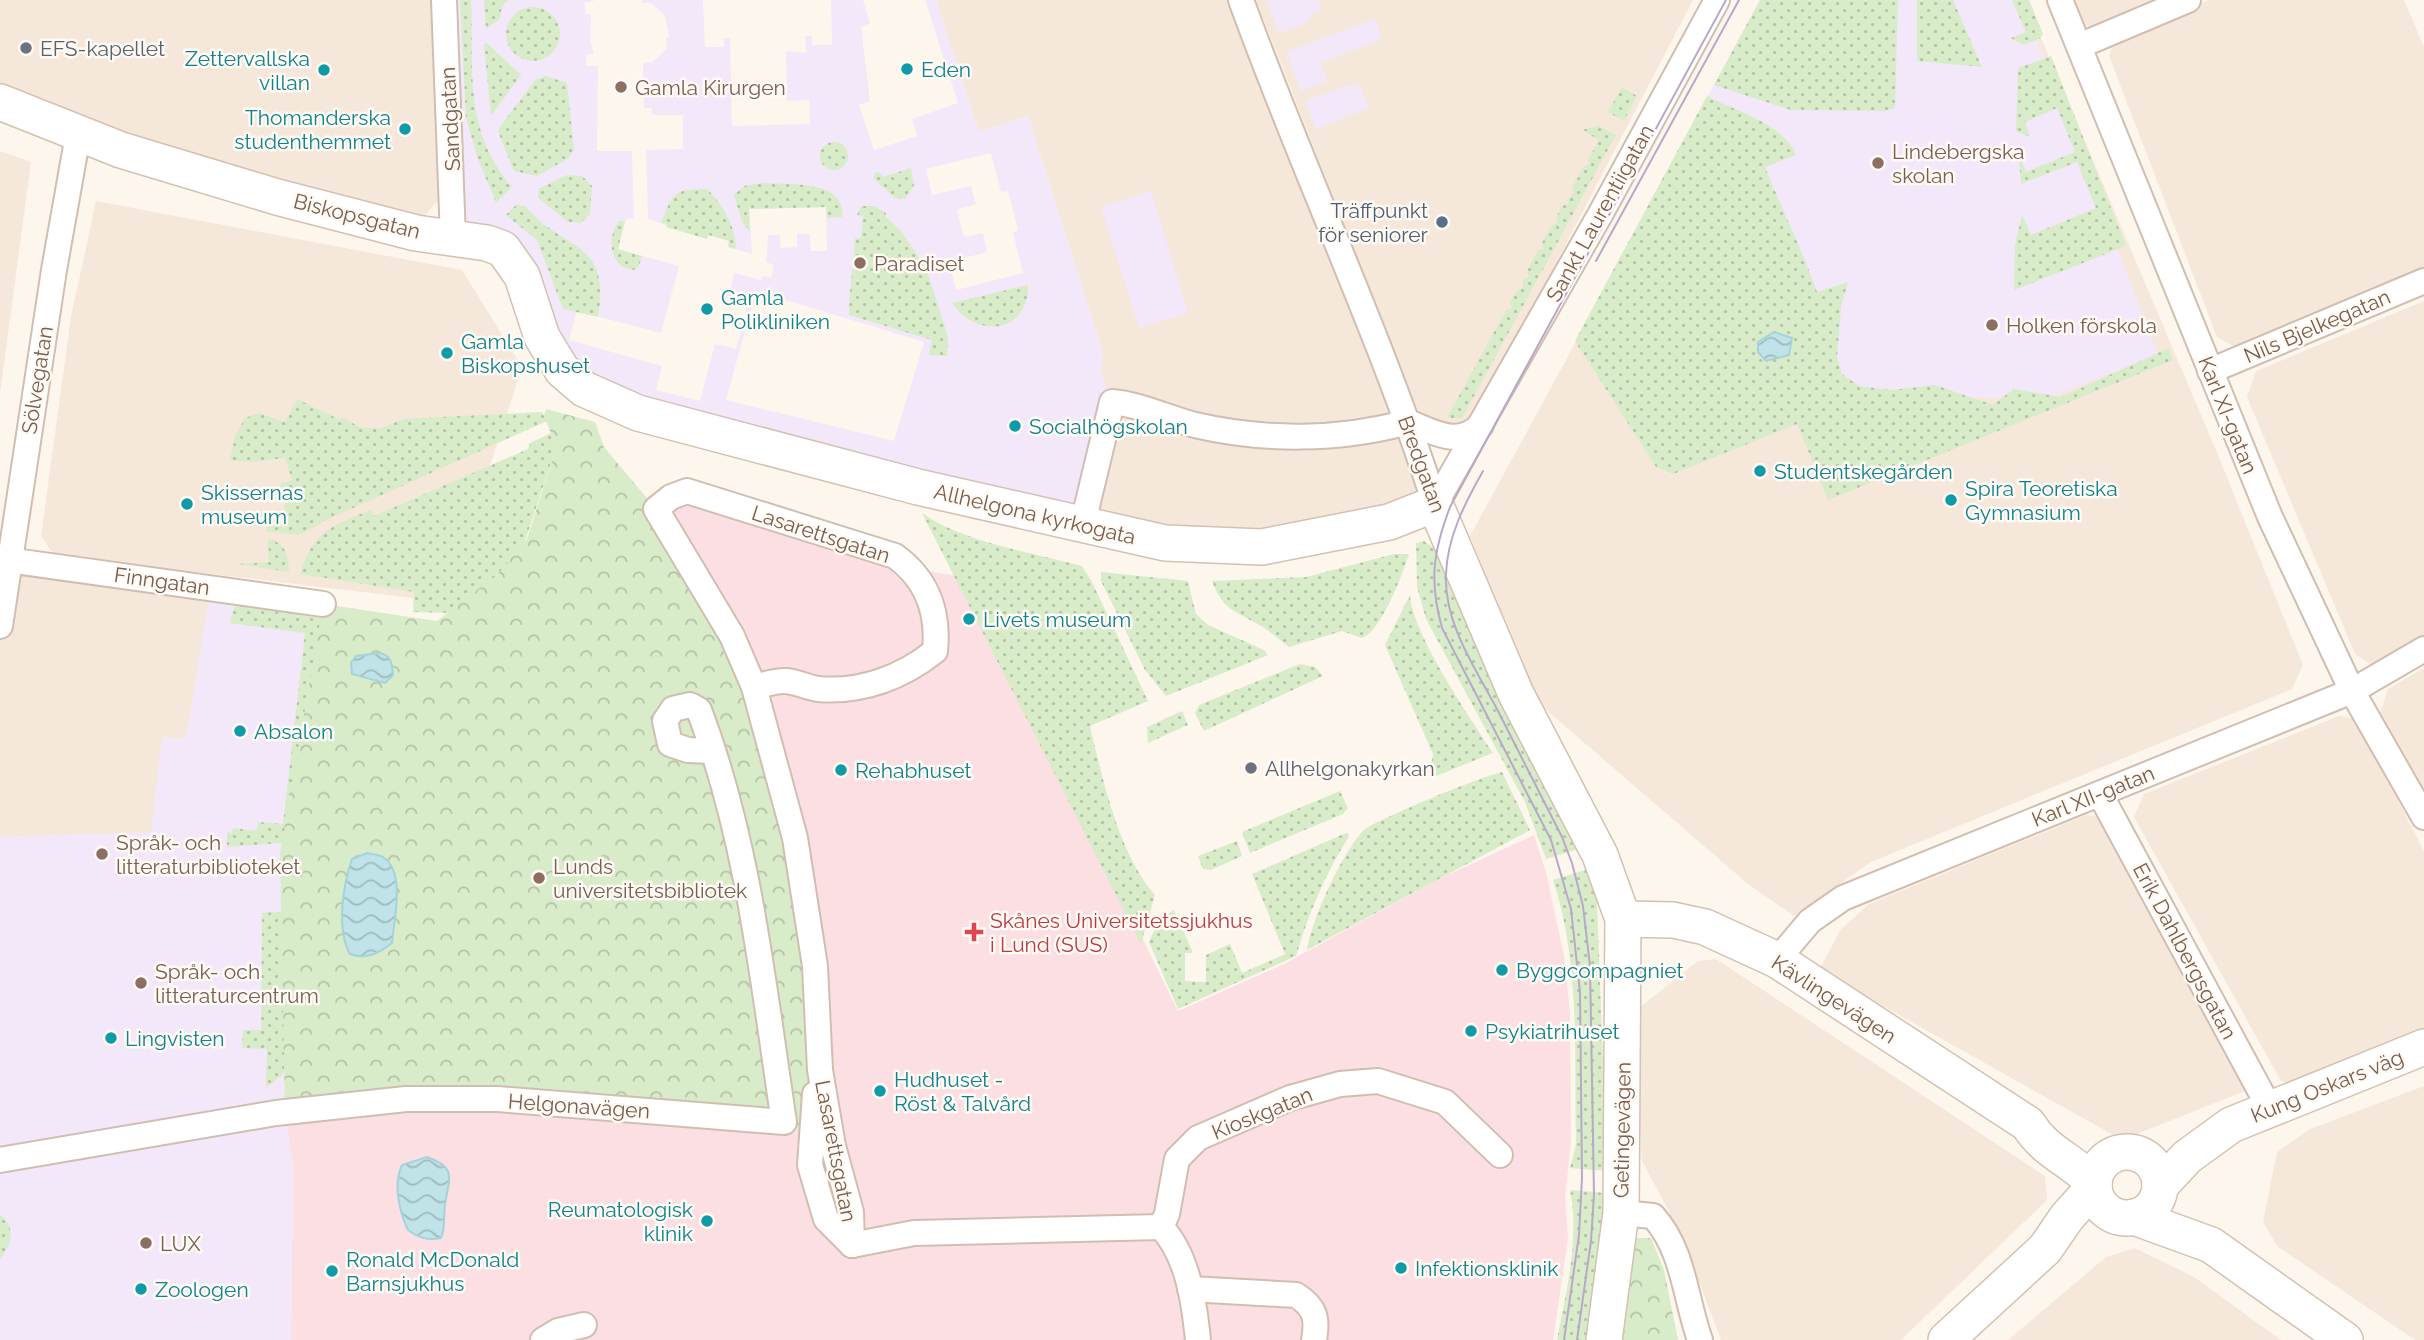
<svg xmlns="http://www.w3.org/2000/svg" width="2424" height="1340" font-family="Raleway,sans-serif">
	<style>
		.residential { fill: #f5e8da }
		.education { fill: #f3e8fa; fill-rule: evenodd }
		.medical { fill: #fbdfe3 }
		.grass { fill: url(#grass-dots) }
		.forest { fill: url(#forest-crowns) }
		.water { fill: url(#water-waves); stroke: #a5d3da; stroke-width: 2 }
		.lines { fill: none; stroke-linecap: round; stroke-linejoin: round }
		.street-casing { stroke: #d1beb0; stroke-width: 28 }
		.secondary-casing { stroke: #d6c0b0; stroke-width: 38 }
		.street { stroke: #fff; stroke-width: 24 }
		.secondary { stroke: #fff; stroke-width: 35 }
		.tram { stroke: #b9a8c9; stroke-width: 2 }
		.worship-dot { fill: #6b7280; stroke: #fffaf3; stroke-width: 2.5 }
		.culture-dot { fill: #0f9aa8; stroke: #fffaf3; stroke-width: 2.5 }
		.education-dot { fill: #8d6e63; stroke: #fffaf3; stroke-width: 2.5 }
		.service-dot { fill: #5c6f8a; stroke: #fffaf3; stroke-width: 2.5 }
		.health-dot { fill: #e0444e; stroke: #fffaf3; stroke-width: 2.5 }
		.labels { text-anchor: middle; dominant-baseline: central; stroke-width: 5; stroke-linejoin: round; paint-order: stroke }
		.worship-label { font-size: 21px; fill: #5b616d; stroke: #fffaf3; text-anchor: start }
		.culture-label { font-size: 21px; fill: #0d838f; stroke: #fffaf3; text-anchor: start }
		.education-label { font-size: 21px; fill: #785e54; stroke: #fffaf3; text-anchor: start }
		.street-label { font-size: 21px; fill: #7a5c4d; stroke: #fffaf3 }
		.service-label { font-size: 21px; fill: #4e5e75; stroke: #fffaf3; text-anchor: end }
		.health-label { font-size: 21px; fill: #be3a42; stroke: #fffaf3; text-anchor: start }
	</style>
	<defs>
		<pattern id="grass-dots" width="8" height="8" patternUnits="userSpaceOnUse" patternTransform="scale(1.75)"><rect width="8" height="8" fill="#d8ecc9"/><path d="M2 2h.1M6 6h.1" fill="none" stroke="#b4c2a5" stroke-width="1.8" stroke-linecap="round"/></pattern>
		<pattern id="forest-crowns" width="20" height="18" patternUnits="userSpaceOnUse" patternTransform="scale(1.75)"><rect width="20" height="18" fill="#d8ecc9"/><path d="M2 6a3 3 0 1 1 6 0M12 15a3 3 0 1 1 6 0" fill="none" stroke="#b4c2a5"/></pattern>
		<pattern id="water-waves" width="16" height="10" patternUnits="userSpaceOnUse" patternTransform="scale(1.75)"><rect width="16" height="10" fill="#bfe3e8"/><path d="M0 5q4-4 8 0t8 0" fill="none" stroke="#a0bbbe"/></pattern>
	</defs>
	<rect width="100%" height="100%" fill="#fdf6ec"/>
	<g class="residential">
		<polygon points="0,0 433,0 446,192 419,222 132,143 0,94"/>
		<polygon points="936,0 1241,0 1435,504 1335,534 1082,527 1103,353 1028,116 979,132"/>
		<polygon points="1256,0 1693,0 1469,430 1427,436"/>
		<polygon points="1762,0 2025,0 2218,455 2303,665 2292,689 1871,862 1794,916 1748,884 1537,702 1470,536"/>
		<polygon points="2070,0 2164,0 2095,29 2079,22"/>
		<polygon points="2209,0 2404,0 2424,47 2424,269 2237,348 2217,337 2109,56 2115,38"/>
		<polygon points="0,151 31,162 0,394"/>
		<polygon points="96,201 462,270 522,367 446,602 54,555 41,536 71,317"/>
		<polygon points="2424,301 2424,636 2373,666 2355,654 2247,397 2256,371"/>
		<polygon points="11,561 211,587 186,739 162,737 152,833 0,837 0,626"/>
		<polygon points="2424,668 2424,790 2380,713 2388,689"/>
		<polygon points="2339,716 2356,719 2424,851 2424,1036 2300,1086 2281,1081 2134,817 2144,794"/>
		<polygon points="2086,815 2102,817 2245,1091 2122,1140 1819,970 1841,929 1869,904"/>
		<polygon points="1716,959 2045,1176 2047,1200 1901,1340 1721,1340 1680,1232 1642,1161 1634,1012 1698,961"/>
		<polygon points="2424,1086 2424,1340 2415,1340 2277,1246 2263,1222 2277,1152 2310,1129"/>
		<polygon points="2135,1248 2194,1277 2281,1340 2008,1340 2106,1257"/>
	</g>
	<g class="education">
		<path d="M444,0H596L585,3V14L591,15L590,41L594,53L586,55V66H598L597,151H632L634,219L626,218L617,249L679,266L661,333L577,311L569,340L662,366L656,390L700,401L715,344L736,349L747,307L727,301L734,273L761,280L763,276L771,277L774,265L766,262L768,235H780L781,248L797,247V234H810L811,251H827L826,207L749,209L752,254L728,247L729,241L709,235L707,239L648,219L646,150L683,149V115H652V108H644L643,63L653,62L667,48L666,38L669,37L665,16L651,3H642V0H703L705,47H724V38H730L732,126L810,124L809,100L787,101L786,51L806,53L805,36H812V45H832L831,0H863L870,23L861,27L870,101L859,105L874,150L917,136L912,119L958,103L925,0H936L979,132L1028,116L1103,353L1101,372L1112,402L1082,527L601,398L522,276L453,238ZM991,153L1001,192L1008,191L1018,230L1013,232L1023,273L956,290L949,262L987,252L983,233L964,237L957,210L976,204L971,186L932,195L926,169ZM756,291L924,342L894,441L726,400Z"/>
		<polygon points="1266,0 1318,0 1322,10 1309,14 1311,21 1279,33"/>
		<polygon points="1760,0 2021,0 2158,354 2049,398 1823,396 1575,341"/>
		<polygon points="1375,19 1382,39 1320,63 1327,81 1301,91 1286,52"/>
		<polygon points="1359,84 1369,108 1316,129 1305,101 1349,85 1350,87"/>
		<polygon points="1151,191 1188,313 1139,328 1101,207"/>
		<polygon points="211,587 323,604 285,1112 293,1168 291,1340 0,1340 0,837 151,832 162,737 186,739"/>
	</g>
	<polygon class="medical" points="671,497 913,569 965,577 1178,1011 1284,964 1441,878 1534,835 1546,872 1564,956 1570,1012 1571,1141 1565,1198 1568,1238 1553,1340 291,1340 293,1168 285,1112 362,1104 784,1122 832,1146 656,509"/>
	<g class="grass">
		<path d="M460,0H471C474,71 463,129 512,187L496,203L478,159L466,118Z"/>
		<polygon points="484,0 509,0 502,6 500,19 486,29"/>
		<polygon points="1760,0 1898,0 1895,108 1883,111 1791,110 1714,85"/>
		<polygon points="1917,0 1953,0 1982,67 1917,61"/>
		<polygon points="2012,0 2029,0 2043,34 2039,39 2023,45 2011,38 2026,32"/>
		<circle cx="533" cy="34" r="27"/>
		<polygon points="487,43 521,75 491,116 484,44"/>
		<polygon points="2051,56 2126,246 2014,290 2015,245 2022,215 2031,235 2096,208 2077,162 2021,184 2019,156 2026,172 2075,152 2057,108 2025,122 2030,137 2016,131 2018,68"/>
		<polygon points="546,76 567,83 574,149 569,158 537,176 514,171 499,134 499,128 536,79"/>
		<polygon points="1622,87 1637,96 1624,121 1608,112"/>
		<path d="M1707,96C1736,111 1784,124 1796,155L1765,167C1782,210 1802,249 1817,292L1848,282L1841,307L1837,357L1842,374L1859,386L1891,390L1935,385L1993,405L2014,389L2061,397L2169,348L2173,360L1828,500L1797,424L1673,474L1656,467L1575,341Z"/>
		<polygon points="1599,126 1616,135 1462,418 1447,418 1506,310 1512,308 1510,302 1517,290 1523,288 1523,279 1529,277 1527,271 1538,250 1544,249 1542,243 1552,225 1558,223 1556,218 1562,206 1568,204 1567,199 1574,193 1572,188 1584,166 1589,165 1588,160 1599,140 1582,130"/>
		<circle cx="834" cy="156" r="14"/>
		<polygon points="911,168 914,185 905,199 895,198 873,178 875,173 879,172 883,177"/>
		<polygon points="567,175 582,176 592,186 590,214 581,223 568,222 538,198 539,189"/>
		<path d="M762,183C788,185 847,179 842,217L827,218L826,207L749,209L750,232L742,221L734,195L744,186Z"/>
		<path d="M707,189C724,206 735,225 736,249L728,247L729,241L709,235L707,239L666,227L667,224L661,223C674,192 673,189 707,189Z"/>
		<path d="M516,205L525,206C565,253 611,239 598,317L563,309L537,240L506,215Z"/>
		<path d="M861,206H874L886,213L885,216L901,231L926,268L948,337L947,356L929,355L932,340L849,315C849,295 853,264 855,238H861L863,216L857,215Z"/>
		<path d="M619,221H625L618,249L642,256L639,266L634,270L622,267C609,254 608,236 619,221Z"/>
		<path d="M1028,285C1029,333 977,340 952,303Z"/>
		<path d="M297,399L340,420L342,417L359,427L379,429L404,419L542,412L547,421L324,521C291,542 300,532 267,532L266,526L288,523L280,484L292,480L285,458L251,462L230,460L235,436L245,418L259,413L285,422Z"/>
		<path d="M551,433L556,448L523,547L499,573L450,613L413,612L414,592L300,574C313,531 332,526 370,510L374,516L528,449L530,443Z"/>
		<path d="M922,513C965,543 1031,552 1082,566L1092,582L1148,701L1090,726C1102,777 1119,855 1155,895L1141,944Z"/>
		<path d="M268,539C285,542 289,555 289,572L238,564L269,562Z"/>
		<polygon points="1424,541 1439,552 1582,848 1546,859 1525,802 1426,619 1417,587 1416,543"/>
		<path d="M1394,554H1409C1403,573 1381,632 1362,638L1342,631L1289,647C1280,640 1271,632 1261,626C1236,611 1223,611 1212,581L1306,577Z"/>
		<polygon points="1101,572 1188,581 1196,614 1208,625 1264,650 1268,655 1166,696 1145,670 1101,581"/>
		<path d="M1410,595C1412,633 1470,718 1493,753L1436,776L1430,771L1433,754L1385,645Z"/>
		<polygon points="241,606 324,617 295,842 227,847 227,832 232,833 233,828 257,831 258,822 283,824 305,633 230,623 234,607"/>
		<polygon points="1300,664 1315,667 1323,676 1204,731 1195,713 1199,705"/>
		<polygon points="1182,711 1188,725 1148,743 1147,727"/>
		<path d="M1502,772L1530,830L1307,950C1311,920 1343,851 1364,830C1375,820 1485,775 1502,772Z"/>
		<polygon points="1340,791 1348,808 1343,814 1250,853 1242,832"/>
		<path d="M1346,833L1349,834L1348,838C1324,876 1309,913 1296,956L1178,1009L1149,942L1159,919L1174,910L1193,953H1185V981L1206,982V955L1230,944L1242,973L1285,954L1252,874Z"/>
		<polygon points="1237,841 1242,856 1211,870 1203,869 1198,856"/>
		<path d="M1588,869L1597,901L1607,1171L1570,1168L1576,1144C1574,1056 1581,964 1553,880Z"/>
		<polygon points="287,911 294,1057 281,1076 266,1088 267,1049 242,1048 243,1030 261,1030 262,913"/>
		<path d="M1570,1190L1606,1193L1588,1340H1557C1566,1292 1580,1239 1570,1190Z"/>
		<path d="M0,1215C17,1227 11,1245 0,1259Z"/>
	</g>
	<g class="forest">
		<polygon points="546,409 595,422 604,447 656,509 684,556 772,749 833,1146 784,1122 580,1105 285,1112 280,854 323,604 437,621 499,573 527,539 556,448 544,415"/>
		<polygon points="1635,1238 1651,1238 1664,1270 1678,1340 1622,1340"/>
	</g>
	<g class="water">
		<polygon points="1774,332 1792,338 1789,355 1766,361 1758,352 1758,342"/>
		<path d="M380,653C392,656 392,664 393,675L385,683L352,674L351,663L356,656Z"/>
		<path d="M367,853C372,854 379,855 383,857C406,872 394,920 392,943C379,953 367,960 350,954C336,929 343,885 352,859Z"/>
		<path d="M427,1157C459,1168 448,1180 445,1205C443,1217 446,1227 441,1238C428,1241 419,1238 408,1230C399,1211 393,1184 402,1165Z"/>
	</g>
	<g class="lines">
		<defs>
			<g id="street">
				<polyline points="444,0 453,238"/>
				<path d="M1241,0C1302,169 1380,333 1435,504"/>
				<polyline points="2060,0 2270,517 2352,691 2424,817"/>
				<polyline points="2079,46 2188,0"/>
				<polyline points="2210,371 2424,281"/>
				<path d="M1408,422C1434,432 1457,448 1481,425"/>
				<polyline points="1435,504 1601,213 1717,0"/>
				<path d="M1082,527L1112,402C1139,404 1168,418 1195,425C1264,441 1339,441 1408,422"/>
				<polyline points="0,559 323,604"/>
				<polyline points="0,626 54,270 78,135"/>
				<path d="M754,687L732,636L656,509L671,497L687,491L895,556C927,579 939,612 935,651C903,677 861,693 818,689C807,687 797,682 786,681C776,680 764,685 754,687L795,838L815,966L820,1070L833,1146L851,1212L852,1245"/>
				<polyline points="2100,794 2270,1109"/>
				<polyline points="1777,960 1810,921 1843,898 2352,691 2424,649"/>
				<polyline points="815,1094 810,1165 826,1219 852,1245"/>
				<path d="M0,1160L276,1113L406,1099H497L784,1122C763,983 749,842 699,710L690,705L673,709L665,721L670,744L688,750L712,751"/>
				<path d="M1621,1213L1653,1216C1684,1250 1685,1298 1700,1340"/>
				<polyline points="1161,1227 1167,1214 1177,1159 1198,1138 1290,1098 1340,1084 1378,1081 1445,1102 1500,1155"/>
				<path d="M1161,1227C1188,1256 1194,1301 1198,1340"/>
				<polyline points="852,1245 914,1233 1161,1227"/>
				<path d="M1190,1289L1296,1295C1315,1307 1318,1318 1314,1340"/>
				<polyline points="543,1340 558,1331 584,1325"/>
			</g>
			<g id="secondary">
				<polyline points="0,102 121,150 277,197 416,233 487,243 503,249 522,276 542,337 562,370 584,389 638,413 918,487 1165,543 1262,547 1389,522 1435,504 1516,694 1600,855 1623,919 1621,1213 1604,1340"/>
				<path d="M1623,919L1673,920L1705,927L1777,960L2028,1124C2046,1153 2071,1159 2094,1183"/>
				<circle cx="2127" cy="1185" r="33"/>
				<polyline points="2160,1186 2187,1157 2231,1125 2424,1047"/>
				<polyline points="2134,1217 2211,1245 2345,1340"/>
				<polyline points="1946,1340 2045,1249 2067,1217 2094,1187"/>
			</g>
		</defs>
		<use href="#street" class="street-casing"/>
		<use href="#secondary" class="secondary-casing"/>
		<use href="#street" class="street"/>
		<use href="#secondary" class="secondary"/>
		<g class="tram">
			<polyline points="1596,261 1739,0"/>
			<path d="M1483,471C1465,503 1447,537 1446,575C1444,625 1477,670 1499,713C1520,754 1541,795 1562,837L1572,863L1583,906L1590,966L1594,1195L1591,1241L1577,1340"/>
			<path d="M1564,1340L1579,1235L1582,1178L1580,992L1571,909L1551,840L1442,628C1429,581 1433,552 1450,507L1726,0"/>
		</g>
	</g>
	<g class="worship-dot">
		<circle cx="26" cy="48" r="7"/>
		<circle cx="1251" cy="768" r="7"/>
	</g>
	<g class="culture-dot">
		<circle cx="907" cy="69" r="7"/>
		<circle cx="324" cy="70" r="7"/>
		<circle cx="405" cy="129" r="7"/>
		<circle cx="707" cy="309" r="7"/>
		<circle cx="447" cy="353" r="7"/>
		<circle cx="1015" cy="426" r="7"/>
		<circle cx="1760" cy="471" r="7"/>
		<circle cx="1951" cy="500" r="7"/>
		<circle cx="187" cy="504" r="7"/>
		<circle cx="969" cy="619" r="7"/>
		<circle cx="240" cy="731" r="7"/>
		<circle cx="841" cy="770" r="7"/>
		<circle cx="1502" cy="970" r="7"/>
		<circle cx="1471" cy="1031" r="7"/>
		<circle cx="111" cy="1038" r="7"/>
		<circle cx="880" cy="1091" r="7"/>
		<circle cx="707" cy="1221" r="7"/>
		<circle cx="1401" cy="1268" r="7"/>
		<circle cx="332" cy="1271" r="7"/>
		<circle cx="141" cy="1289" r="7"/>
	</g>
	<g class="education-dot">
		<circle cx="621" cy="87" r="7"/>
		<circle cx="1878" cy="163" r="7"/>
		<circle cx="860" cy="263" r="7"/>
		<circle cx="1992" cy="325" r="7"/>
		<circle cx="102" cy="854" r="7"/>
		<circle cx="539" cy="878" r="7"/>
		<circle cx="141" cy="983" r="7"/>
		<circle cx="146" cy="1243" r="7"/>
	</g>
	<circle class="service-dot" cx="1442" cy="222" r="7"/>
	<path class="health-dot" d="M970.5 921.5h7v7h7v7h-7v7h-7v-7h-7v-7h7z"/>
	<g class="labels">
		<g class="worship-label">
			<text x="40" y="48">EFS-kapellet</text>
			<text x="1265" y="768">Allhelgonakyrkan</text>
		</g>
		<g class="culture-label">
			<text x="310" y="58" text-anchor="end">Zettervallska<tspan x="310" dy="24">villan</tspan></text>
			<text x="921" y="69">Eden</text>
			<text x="391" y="117" text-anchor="end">Thomanderska<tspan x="391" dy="24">studenthemmet</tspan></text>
			<text x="721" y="297">Gamla<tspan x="721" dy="24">Polikliniken</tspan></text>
			<text x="461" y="341">Gamla<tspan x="461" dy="24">Biskopshuset</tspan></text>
			<text x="1029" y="426">Socialhögskolan</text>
			<text x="1774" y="471">Studentskegården</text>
			<text x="1965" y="488">Spira Teoretiska<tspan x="1965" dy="24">Gymnasium</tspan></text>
			<text x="201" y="492">Skissernas<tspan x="201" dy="24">museum</tspan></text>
			<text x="983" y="619">Livets museum</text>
			<text x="254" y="731">Absalon</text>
			<text x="855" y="770">Rehabhuset</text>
			<text x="1516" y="970">Byggcompagniet</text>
			<text x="1485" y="1031">Psykiatrihuset</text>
			<text x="125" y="1038">Lingvisten</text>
			<text x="894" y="1079">Hudhuset -<tspan x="894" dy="24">Röst &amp; Talvård</tspan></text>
			<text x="693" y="1209" text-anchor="end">Reumatologisk<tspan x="693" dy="24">klinik</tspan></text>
			<text x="346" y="1259">Ronald McDonald<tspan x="346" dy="24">Barnsjukhus</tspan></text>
			<text x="1415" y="1268">Infektionsklinik</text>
			<text x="155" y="1289">Zoologen</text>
		</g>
		<g class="education-label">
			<text x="635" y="87">Gamla Kirurgen</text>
			<text x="1892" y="151">Lindebergska<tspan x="1892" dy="24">skolan</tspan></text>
			<text x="874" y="263">Paradiset</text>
			<text x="2006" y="325">Holken förskola</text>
			<text x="116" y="842">Språk- och<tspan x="116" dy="24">litteraturbiblioteket</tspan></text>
			<text x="553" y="866">Lunds<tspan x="553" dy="24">universitetsbibliotek</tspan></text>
			<text x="155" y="971">Språk- och<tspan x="155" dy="24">litteraturcentrum</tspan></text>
			<text x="160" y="1243">LUX</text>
		</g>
		<g class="street-label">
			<text transform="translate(450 119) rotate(-93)">Sandgatan</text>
			<text transform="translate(1600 213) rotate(-61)">Sankt Laurentiigatan</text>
			<text transform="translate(357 216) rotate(14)">Biskopsgatan</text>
			<text transform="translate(2317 326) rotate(-23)">Nils Bjelkegatan</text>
			<text transform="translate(37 380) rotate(-81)">Sölvegatan</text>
			<text transform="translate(2228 415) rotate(68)">Karl XI-gatan</text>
			<text transform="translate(1422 464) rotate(70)">Bredgatan</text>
			<text transform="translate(1035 514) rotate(13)">Allhelgona kyrkogata</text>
			<text transform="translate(821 534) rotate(18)">Lasarettsgatan</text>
			<text transform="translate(162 581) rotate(8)">Finngatan</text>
			<text transform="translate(2093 796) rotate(-22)">Karl XII-gatan</text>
			<text transform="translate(2185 951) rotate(62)">Erik Dahlbergsgatan</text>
			<text transform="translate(1834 999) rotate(33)">Kävlingevägen</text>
			<text transform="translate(2327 1086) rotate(-22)">Kung Oskars väg</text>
			<text transform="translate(579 1106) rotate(4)">Helgonavägen</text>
			<text transform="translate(1262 1113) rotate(-22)">Kioskgatan</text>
			<text transform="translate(1622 1130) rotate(-89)">Getingevägen</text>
			<text transform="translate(836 1151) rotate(79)">Lasarettsgatan</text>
		</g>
		<g class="service-label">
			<text x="1428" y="210">Träffpunkt<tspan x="1428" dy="24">för seniorer</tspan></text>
		</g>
		<g class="health-label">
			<text x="990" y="920">Skånes Universitetssjukhus<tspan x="990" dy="24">i Lund (SUS)</tspan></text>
		</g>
	</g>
</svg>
